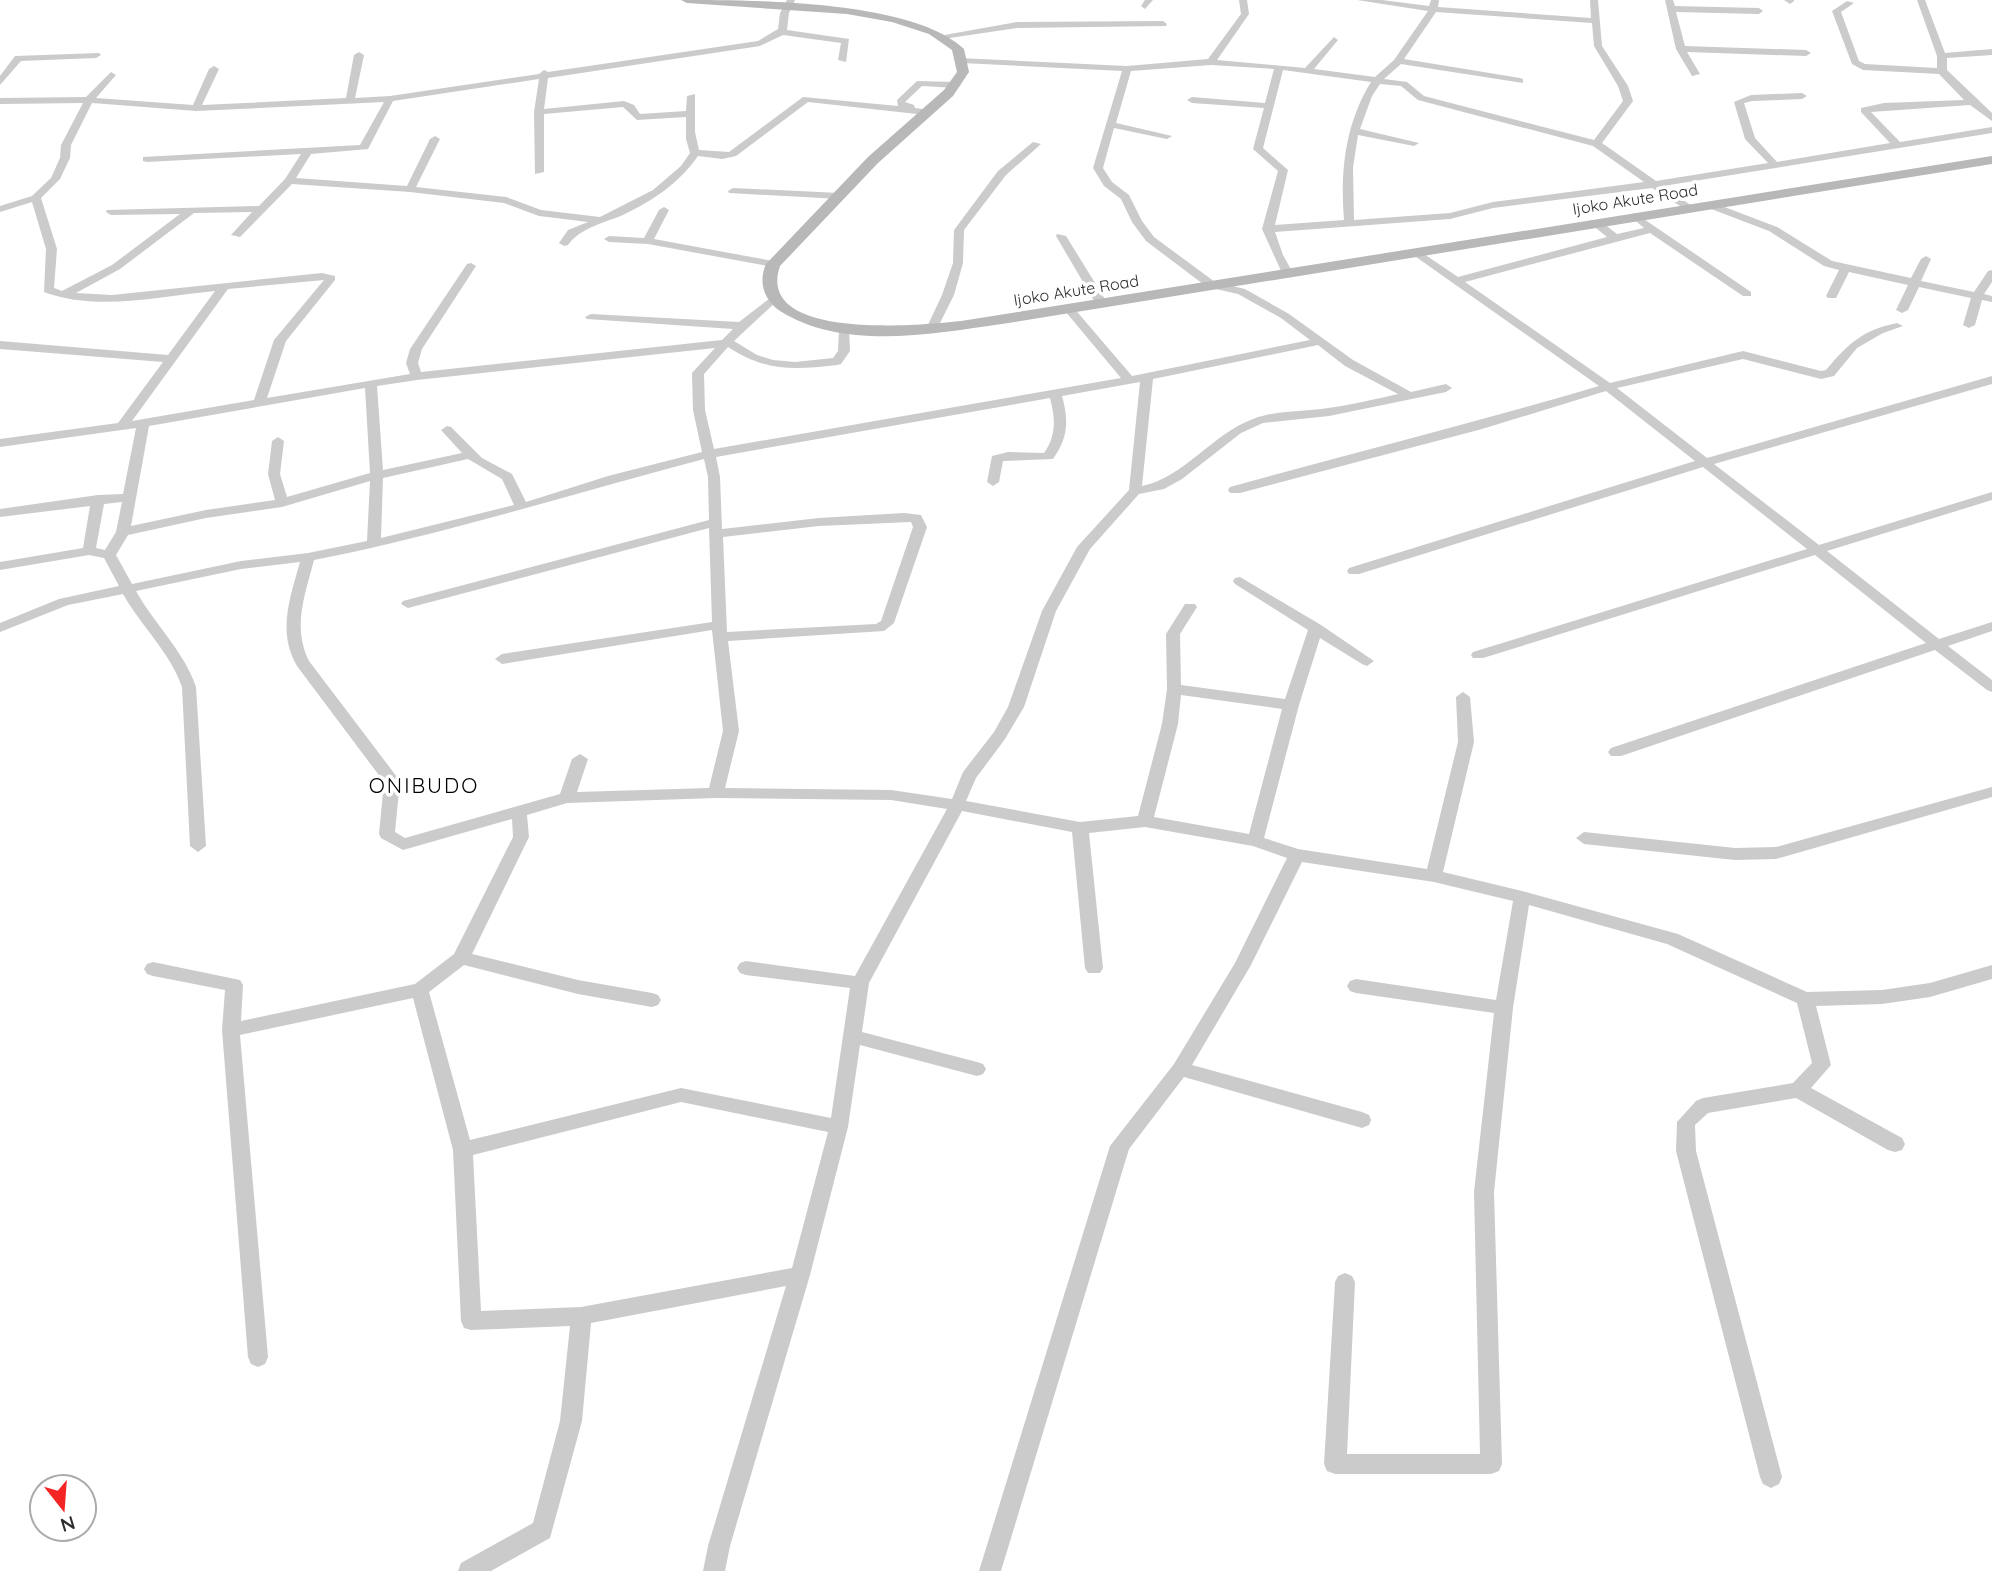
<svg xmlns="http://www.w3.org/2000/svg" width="1992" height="1571" font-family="Quicksand,sans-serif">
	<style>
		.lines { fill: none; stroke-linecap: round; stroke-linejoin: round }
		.minor { fill: #cbcbcb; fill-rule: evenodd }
		.secondary { fill: #b8b8b8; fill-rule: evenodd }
		.labels { text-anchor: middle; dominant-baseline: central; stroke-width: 7; stroke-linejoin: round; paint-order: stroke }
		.far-street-label { font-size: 16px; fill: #2e2e2e; stroke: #fff }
		.quarter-label { font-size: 21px; letter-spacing: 2px; fill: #000; stroke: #fff }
	</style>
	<rect width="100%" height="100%" fill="#fff"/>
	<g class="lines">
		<g class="minor">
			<path d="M787,0H795L789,13L787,30L849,39L846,62L838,60L841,43L783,35L760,46L548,78L544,109L624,101L634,105L640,114L686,111L687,96L695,94V132L699,150L729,152L803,97L898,106L897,100L917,81L956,82L961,85L956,88L922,86L905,102L914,105L915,108L929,110V114L926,115L808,102L736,156L722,159L698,156C679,183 654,200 625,214C605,223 581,227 568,245L564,246L559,243L568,230L588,222L539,216L504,203L410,192L292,184L240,237L231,235L252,212L194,213L120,269L76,293L112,295L322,273L335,276V280L286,341L267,398L410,374L406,363L410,349L467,264L471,263L476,266L422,349L418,363L421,372L722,340L733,329L587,319L585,317L591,314L739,322L774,295L780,298L778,300L734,341L757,355L773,360L795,362L833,358L838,351L839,330L845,327L849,328L850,351L841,364L837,365C793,370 767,372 728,347L704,374L705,410L714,449L1121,378L1065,311L1063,309L1069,306L1073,307L1132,376L1310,340L1281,318L1238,294L1207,287L1146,241L1132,222L1121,199L1104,186L1093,168L1122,71L962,63L959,62V58L1127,66L1208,59L1241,14L1239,0H1247L1249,14L1217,60L1305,68L1334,37L1338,40L1314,69L1375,77L1394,60L1428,11L1357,0H1382L1429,6L1431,0H1439L1438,7L1591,18L1590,0H1598L1602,46L1628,86L1633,101L1602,143L1656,181L1768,163L1745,139L1734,102L1751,95L1802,93L1807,96L1802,99L1752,101L1744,103L1755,138L1777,162L1890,143L1861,112V108L1884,103L1964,100L1939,74L1863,70L1852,64L1832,11L1847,1L1854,3L1841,12L1859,61L1865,64L1937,68V56L1917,0H1925L1945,53L1992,49V55L1947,58V70L1992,113V121L1970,105L1871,112L1900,142L1992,127V133L1663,186L1692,206V210L1688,211L1652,188L1493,208L1450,219L1275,232L1283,255L1293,273L1287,276L1283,275L1262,229L1278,171L1253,149L1264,108L1192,103L1187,100L1192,97L1265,103L1274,69L1211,65L1131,71L1116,123L1172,136L1167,139L1114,128L1103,168L1112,182L1129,195L1142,221L1154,237L1215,282L1245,289L1289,314L1353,360L1411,392L1446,384L1452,388L1446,392L1329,416L1263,423L1241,433L1182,479L1164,489L1139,494L1090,549L1056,611L1024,707L1005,739L976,778L966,801L1080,822L1138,816L1162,724L1167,689L1166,634L1185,604H1195L1197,607L1180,634L1181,685L1285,699L1308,630L1235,584L1233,581L1235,578L1240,577L1321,625L1374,661L1367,666L1362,664L1320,638L1299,705L1264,838L1298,849L1427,869L1458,742L1456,697L1463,692L1470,697L1474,742L1443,872L1522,891L1678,934L1807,992L1882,990L1930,983L1992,965V979L1930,997L1882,1004L1816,1006L1831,1065L1811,1088L1902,1138L1905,1144L1902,1150L1895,1152L1888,1150L1796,1098L1708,1113L1695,1125L1696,1151L1782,1477L1779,1484L1771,1488L1763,1484L1760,1477L1676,1151L1677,1122L1696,1101L1703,1098L1793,1083L1812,1063L1797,1003L1667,944L1529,905L1513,1008L1494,1192L1502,1464L1499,1471L1491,1474H1335L1327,1471L1324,1464L1335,1282L1338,1276L1345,1273L1352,1276L1355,1282L1347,1454H1480L1474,1192L1494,1013L1356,993L1350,991L1347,986L1350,981L1356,979L1496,1000L1513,901L1434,882L1302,862L1251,965L1192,1065L1362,1112L1369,1115L1371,1120L1369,1125L1362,1128L1184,1077L1129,1149L1001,1571H979L1110,1146L1174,1064L1235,963L1287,858L1253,846L1145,827L1089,833L1103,968L1100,973H1088L1085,968L1072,832L962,811L869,983L862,1032L977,1062L983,1064L986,1069L983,1074L977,1076L860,1045L848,1127L810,1275L730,1546L725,1571H703L708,1546L786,1286L591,1323L582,1421L550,1538L491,1571H458L461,1563L533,1523L560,1421L570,1326L471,1330L464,1328L461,1321L453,1150L413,998L240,1035L268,1357L265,1364L258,1367L251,1364L248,1357L222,1030L225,990L153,976L147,974L144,969L147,964L153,962L240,980L243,985L241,1021L415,984L454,954L513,837L512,819L403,850L381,838L379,834L384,782L297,666C277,632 290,598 300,562L241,569L136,591C155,625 184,651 196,687L206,846L198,852L190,846L182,687C170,652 141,626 123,594L68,605L0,632V623L59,599L119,586L104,558L89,555L0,570V562L83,548L90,506L0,517V509L98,495L123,494L136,428L0,447V439L118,423L163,362L0,349V341L168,355L215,291C161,296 97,312 44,292L46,249L32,202L0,212V206L32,196L51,178L60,158L61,145L83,103L0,104V98L86,97L111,72L116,75L96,98L193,105L209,69L214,66L219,69L202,105L346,98L354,55L359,52L364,55L355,98L390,96L539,74L544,70L548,72L758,41L778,29L780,13ZM1436,12L1592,23L1594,46L1618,86L1623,101L1594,140L1424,96L1407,82L1384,79L1401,64L1523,83V79L1520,78L1404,59ZM1283,70L1371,82C1345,124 1340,172 1344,220L1275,225L1288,170L1263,148ZM539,79L534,112L535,174L544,172V114L623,107L637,120L686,117V139L690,153L681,166L653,190L600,217L541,210L506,197L416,187L440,139L435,136L430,139L407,186L296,178L311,154L368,149L393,101ZM1380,84L1401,86L1418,100L1593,146L1644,182L1493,202L1450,213L1354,220L1353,168L1358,135L1414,146L1419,143L1360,129L1372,96ZM384,102L360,145L143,157V161L147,162L301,154L285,179L259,206L107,210L106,212L111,215L180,214L112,265L62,291L54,288L57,249L41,198L60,179L70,158L71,145L92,103L196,111ZM324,280L274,340L254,400L132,421L228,289ZM1318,345L1345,366L1398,394C1375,399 1352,405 1328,408C1304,412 1275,410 1253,419C1212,434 1185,477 1142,486L1153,379ZM715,348L692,373L693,410L702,452L608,476L526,502L512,474L482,458L451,427L447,426L441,430L462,453L383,470L377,386L417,380ZM1140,382L1129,490L1077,547L1042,611L1008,707L994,732L963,772L952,799L891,790L725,788L739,731L728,641L884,631L894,623L927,527L921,515L904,513L819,518L722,529L720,477L716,457L1050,398C1055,418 1057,435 1044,453L1008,452L992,456L987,482L993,486L999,482L1003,461L1053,459C1068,438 1069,421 1062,396ZM365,388L370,473L287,497L280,474L284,441L278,437L272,441L268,474L275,500L206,510L131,526L149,426ZM468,459L502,479L514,505L381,538L383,478ZM704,459L708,477L709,520L403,601L401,604L408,608L709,528L712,622L502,654L495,659L502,664L712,630L723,731L709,788L577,792L588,759L580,754L572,759L560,794L405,838L395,832L400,781L309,661C292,627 305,595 314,560C446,534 574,493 704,459ZM370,481L367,541L308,553L241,561L132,584L116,555L128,535L206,518L282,507ZM122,502L116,532L105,550L96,548L104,504ZM911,522L913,527L881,621L876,624L727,632L723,537L819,526ZM1181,695L1282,709L1249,834L1154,817L1178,724ZM716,798L891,800L947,809L855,976L746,961L740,963L737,968L740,973L746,975L850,988L831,1118L681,1088L470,1140L429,992L464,965L578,994L652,1007L658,1005L661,1000L658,995L652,993L578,980L472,954L529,837L527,815L567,803ZM681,1102L828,1132L792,1268L581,1307L481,1311L473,1155Z"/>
			<polygon points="1145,0 1153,0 1145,9 1141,6"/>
			<polygon points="1665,0 1673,0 1675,6 1759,8 1763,11 1759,14 1676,12 1685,46 1806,50 1811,53 1806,56 1687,52 1700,74 1692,76 1676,49"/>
			<polygon points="1784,0 1794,0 1794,1 1790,4"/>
			<polygon points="1163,21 1167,24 1166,26 1017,28 943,39 939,36 1017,22"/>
			<polygon points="99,53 101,55 96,58 21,61 0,85 0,76 15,56"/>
			<polygon points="1033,142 1041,144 1006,175 964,230 963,263 954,295 936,331 928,331 926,329 942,295 953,263 954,230 998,171"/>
			<polygon points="733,188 840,193 845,196 840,199 729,193 728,191"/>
			<polygon points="1706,203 1714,203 1777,227 1832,261 1911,278 1921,259 1926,256 1931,259 1921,281 1974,292 1988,271 1992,270 1992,282 1984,294 1992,296 1992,302 1982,300 1975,325 1969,328 1963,325 1971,298 1919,287 1908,310 1902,313 1896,310 1908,285 1849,272 1836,298 1828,298 1826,296 1839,270 1824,266 1769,231 1706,207"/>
			<polygon points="664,207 669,210 654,239 773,261 778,264 773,267 648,244 609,242 604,239 609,236 644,238 659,210"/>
			<path d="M1635,213L1751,292V296H1743L1650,233L1465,282L1610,383L1743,351L1821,371L1826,370C1848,344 1862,330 1897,323L1903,326L1883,333L1857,348L1834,376L1821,379L1743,359L1617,388L1707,458L1992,376V384L1714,464L1819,545L1992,492V500L1827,551L1939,639L1992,622V631L1948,646L1992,680V692L1987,690L1935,650L1621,756H1611L1608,752L1611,748L1926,643L1815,555L1483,658H1473L1471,655L1473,652L1807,549L1703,467L1359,574H1349L1347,571L1349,568L1695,461L1606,391L1482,429L1240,493H1230L1228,490L1230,487C1353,453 1477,422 1599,386L1409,252L1418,250L1458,277L1607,237L1591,224V220H1599L1617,234L1644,228L1630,216Z"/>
			<polygon points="1057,234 1066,236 1108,304 1106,306 1096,304 1056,236"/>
			<polygon points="1992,787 1992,797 1776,859 1735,860 1584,844 1576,838 1584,832 1735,848 1776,847"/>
		</g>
		<path class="secondary" d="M681,0C752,0 913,0 964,49L969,72L953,96L878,163L780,266C754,342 923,325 961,321L1992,156V164L1002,324C931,334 844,351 780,311C764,300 758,282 766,264L868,157L944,90L957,72L952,50L929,34L892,22L847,14L687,3Z"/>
	</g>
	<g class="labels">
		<g class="far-street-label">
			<text transform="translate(1635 199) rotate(-9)">Ijoko Akute Road</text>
			<text transform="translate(1076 290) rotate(-9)">Ijoko Akute Road</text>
		</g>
		<g class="quarter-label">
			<text x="424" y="785">ONIBUDO</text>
		</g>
	</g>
	<g transform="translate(63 1508) rotate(163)"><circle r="33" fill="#ffffff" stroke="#ababab" stroke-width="2"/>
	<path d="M0-5L12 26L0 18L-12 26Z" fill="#f42522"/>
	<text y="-10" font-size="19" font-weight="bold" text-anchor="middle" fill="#2e2e2e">N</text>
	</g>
</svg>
